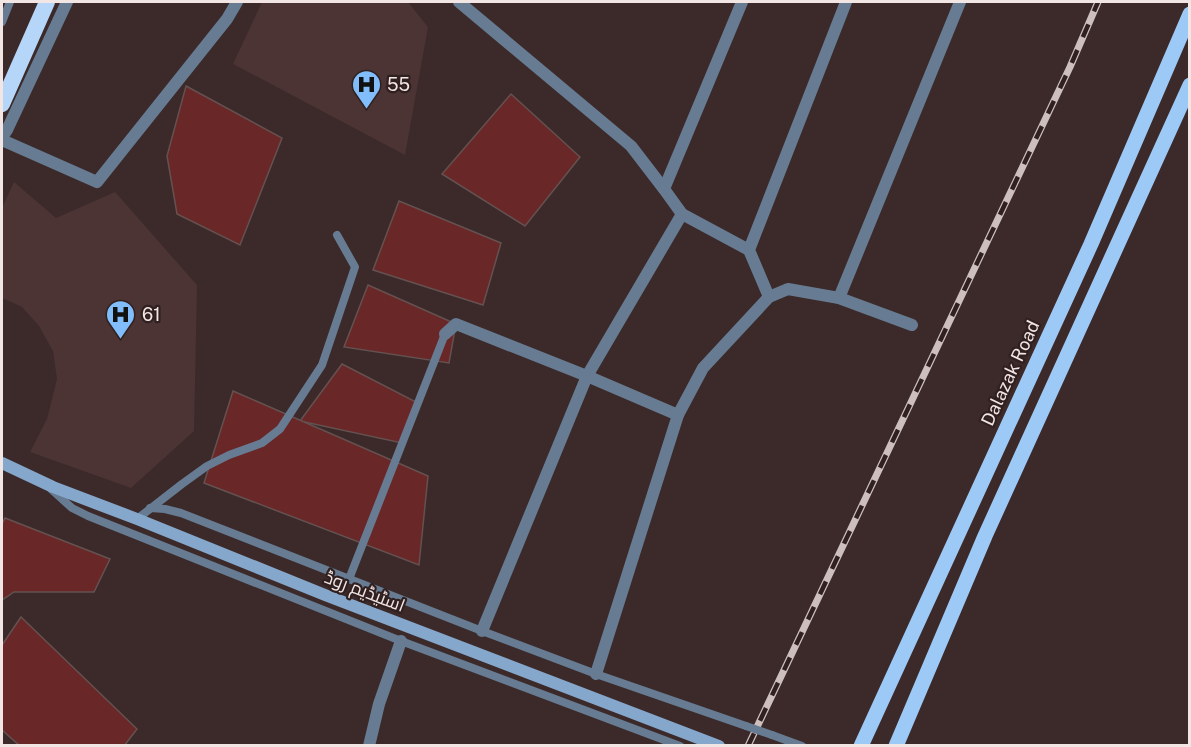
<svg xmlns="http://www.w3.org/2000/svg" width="1191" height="747" font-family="'Public Sans',Cairo,sans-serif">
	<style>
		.built { fill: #4b3433 }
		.building { fill: #6a2728; stroke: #645150; stroke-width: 1.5 }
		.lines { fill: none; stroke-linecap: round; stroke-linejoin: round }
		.service { stroke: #677c93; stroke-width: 8 }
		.minor { stroke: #677c93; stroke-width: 12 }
		.tertiary { stroke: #677c93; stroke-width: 12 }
		.secondary { stroke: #85a7cb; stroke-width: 12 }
		.primary { stroke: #9dc9f7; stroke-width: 15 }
		.trunk { stroke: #b6d6f9; stroke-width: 16 }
		.rail-casing { stroke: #ccbfbe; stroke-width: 7 }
		.rail { stroke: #312020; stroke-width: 4.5; stroke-dasharray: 14; stroke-linecap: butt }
		.service-bridge { stroke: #677c93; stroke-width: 8 }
		.labels { text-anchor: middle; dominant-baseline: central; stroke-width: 4.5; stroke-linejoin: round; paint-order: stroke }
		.poi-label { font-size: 18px; fill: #f2e6e5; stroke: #312020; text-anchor: start }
		.street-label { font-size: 18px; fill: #f2e6e5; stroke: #312020 }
	</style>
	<rect width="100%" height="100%" fill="#3b2a29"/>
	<g class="built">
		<polygon points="262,2 408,2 428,27 405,155 233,64"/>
		<polygon points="14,182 56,218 115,192 197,285 194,431 131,488 30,452 47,419 57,379 53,351 39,326 22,307 2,298 2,208"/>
	</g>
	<g class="building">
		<polygon points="186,86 282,138 240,245 177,214 167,156"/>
		<polygon points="511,94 580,157 525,226 442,174"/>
		<polygon points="399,201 501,243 483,305 373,270"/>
		<polygon points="368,285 456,324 449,363 344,347"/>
		<polygon points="342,364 418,403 402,443 300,421"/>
		<polygon points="233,391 428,476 419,565 204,483"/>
		<polygon points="5,518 110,559 94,592 14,592 2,600 2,524"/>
		<polygon points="21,617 137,729 124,746 20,746 2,730 2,645"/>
	</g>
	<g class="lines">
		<g class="service">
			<polyline points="2,22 10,2"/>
			<polyline points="51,489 72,508 88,516 401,641 680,746"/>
			<polyline points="150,508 165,509 181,513 482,631 596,674 746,726"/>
			<polyline points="137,519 182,484 207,466 229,455 262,443 280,429 322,365 355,267 337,235"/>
			<polyline points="349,579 445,334"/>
			<polyline points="772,735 802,746"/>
		</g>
		<g class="minor">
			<polyline points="459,2 631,146 664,189"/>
			<polyline points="742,2 664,189 682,214 749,250"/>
			<polyline points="2,140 97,182 227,19 237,2"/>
			<polyline points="769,297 749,250 846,2"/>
			<polyline points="839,298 960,2"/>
			<polyline points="445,334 456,324 587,376 678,415"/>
			<polyline points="482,631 587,376 682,214"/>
			<polyline points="596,674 678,415 703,368 769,297 788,289 839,298 912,325"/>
			<polyline points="369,746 379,704 401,641"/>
		</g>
		<polyline class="tertiary" points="2,137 7,130 67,2"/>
		<polyline class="secondary" points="2,463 53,487 137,519 325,595 719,746"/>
		<g class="primary">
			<polyline points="861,746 1091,244 1190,14"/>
			<polyline points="896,746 985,536 1190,85"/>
		</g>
		<polyline class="trunk" points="2,104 47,2"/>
		<defs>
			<polyline id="rail" points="748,746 1070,67 1098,2"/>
		</defs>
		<use href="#rail" class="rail-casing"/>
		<use href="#rail" class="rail"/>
		<polyline class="service-bridge" points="746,726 772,735"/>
	</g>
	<defs>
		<symbol id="hospital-pin" viewBox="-11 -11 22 30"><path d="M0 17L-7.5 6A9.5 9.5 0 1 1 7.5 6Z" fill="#81bdfa" stroke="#312020"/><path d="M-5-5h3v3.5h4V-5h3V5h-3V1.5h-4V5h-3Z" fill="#111"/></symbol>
	</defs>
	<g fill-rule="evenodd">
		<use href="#hospital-pin" x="350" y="68" width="33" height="45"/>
		<use href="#hospital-pin" x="104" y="298" width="33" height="45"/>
	</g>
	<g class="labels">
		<g class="poi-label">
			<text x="387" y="84">55</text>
			<text x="142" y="314">61</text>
		</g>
		<g class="street-label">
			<text transform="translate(1010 373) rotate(-65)">Dalazak Road</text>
			<text transform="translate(365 591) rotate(21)">اسٹیڈیم روڈ</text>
		</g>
	</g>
	<rect width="1191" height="747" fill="none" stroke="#f2e6e5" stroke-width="6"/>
</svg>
